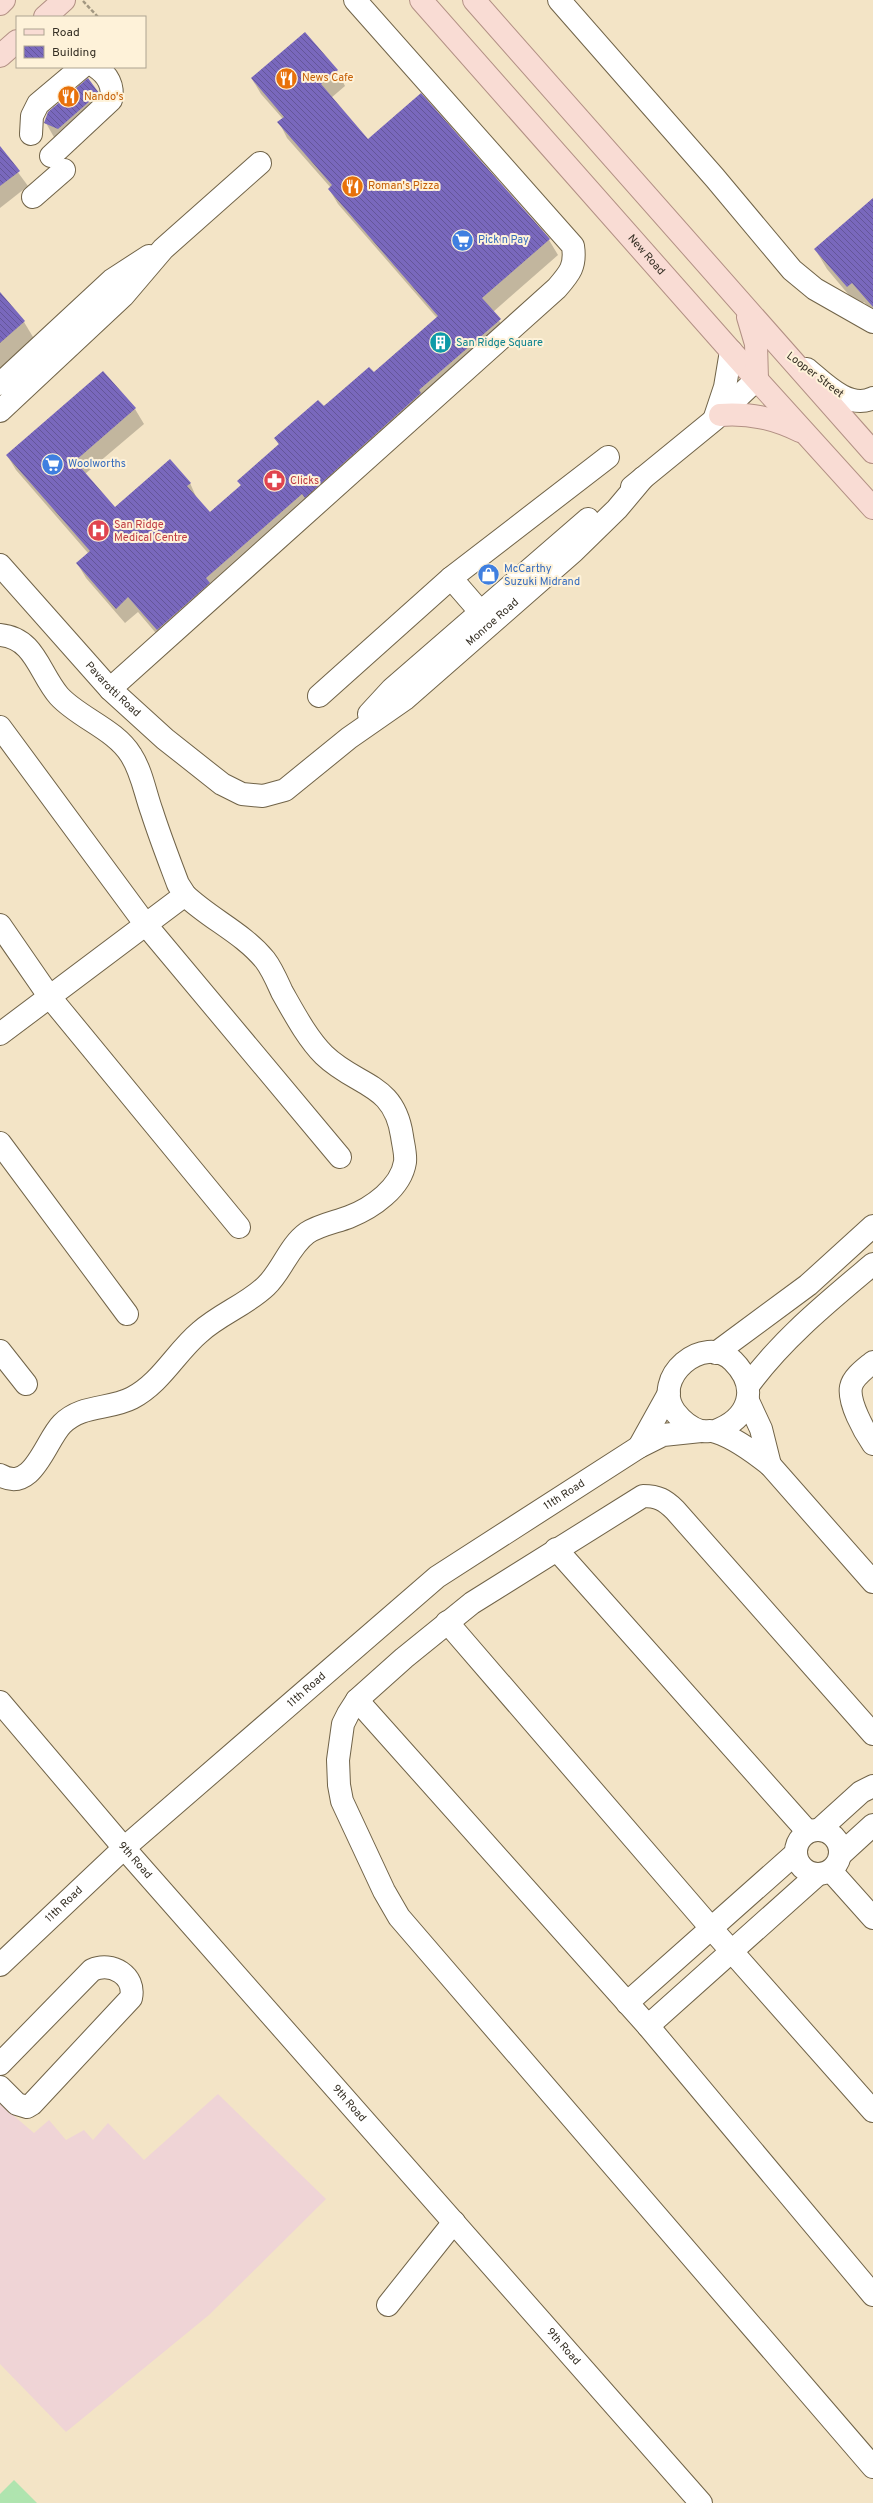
<svg xmlns="http://www.w3.org/2000/svg" width="873" height="2503" font-family="Overpass,sans-serif">
	<style>
		.education { fill: #efd4d6 }
		.garden { fill: #afe4af }
		.shadow { fill: #0003 }
		.building { fill: url(#building-back-hatch) }
		.lines { fill: none; stroke-linecap: round; stroke-linejoin: round }
		.minor-casing { stroke: #706348; stroke-width: 24 }
		.major-casing { stroke: #b29084; stroke-width: 24 }
		.path { stroke: #a29781; stroke-width: 2.5; stroke-dasharray: 4 2; stroke-linecap: butt }
		.minor { stroke: #fff; stroke-width: 22 }
		.major { stroke: #f9dcd4; stroke-width: 22 }
		.labels { text-anchor: middle; dominant-baseline: central; stroke-width: 4; stroke-linejoin: round; paint-order: stroke }
		.food-label { font-size: 11px; fill: #c56008; stroke: #fef2d9; text-anchor: start }
		.shop-label { font-size: 11px; fill: #366cbe; stroke: #fef2d9; text-anchor: start }
		.street-label { font-size: 11px; fill: #352f24; stroke: #fef2d9 }
		.culture-label { font-size: 11px; fill: #0d838f; stroke: #fef2d9; text-anchor: start }
		.health-label { font-size: 11px; fill: #be3a42; stroke: #fef2d9; text-anchor: start }
	</style>
	<defs>
		<pattern id="building-back-hatch" width="6" height="6" patternUnits="userSpaceOnUse"><rect width="6" height="6" fill="#7968bd"/><path d="M-1 5l2 2M0 0l6 6M5-1l2 2" fill="none" stroke="#645699"/></pattern>
	</defs>
	<rect width="100%" height="100%" fill="#f3e4c6"/>
	<polygon class="education" points="218,2094 326,2199 209,2315 66,2432 0,2364 0,2104 34,2133 49,2120 66,2140 84,2130 93,2140 108,2123 144,2160"/>
	<polygon class="garden" points="14,2480 37,2503 0,2503 0,2494"/>
	<g class="shadow">
		<polygon points="337,70 345,86 331,98 368,141 421,95 549,240 558,255 493,312 509,335 166,645 138,612 125,623 86,578 77,563 88,553 16,470 7,455 135,409 144,424 85,474 115,508 190,483 197,499 209,513 241,486 238,481 279,445 275,438 373,373 437,318 338,204 329,189 331,188 287,138 279,122 283,119 261,94 252,79"/>
		<polygon points="88,80 107,106 55,139 46,123"/>
		<polygon points="0,148 28,186 0,208"/>
		<polygon points="873,199 873,312 864,302 859,307 827,269 815,249"/>
		<polygon points="0,294 24,322 36,342 0,373"/>
	</g>
	<g class="building">
		<polygon points="305,32 338,70 321,84 368,139 421,93 550,239 482,298 501,319 419,390 421,393 305,498 302,494 206,578 210,583 157,630 128,597 116,609 76,563 90,551 6,455 103,371 136,408 75,461 115,507 170,459 191,483 187,486 210,512 241,485 237,481 279,444 274,438 318,400 324,406 369,367 374,372 438,316 328,189 332,185 277,122 284,117 251,78"/>
		<polygon points="88,78 99,93 58,129 44,123 48,112"/>
		<polygon points="0,146 20,171 0,186"/>
		<polygon points="873,198 873,307 852,283 847,287 814,249"/>
		<polygon points="0,292 25,321 0,343"/>
	</g>
	<g class="lines">
		<defs>
			<g id="minor">
				<polyline points="559,0 715,178 792,270 815,289 873,322"/>
				<polyline points="31,134 32,116 38,104 82,67"/>
				<path d="M51,156L111,100C114,86 108,75 96,67"/>
				<polyline points="33,197 64,170"/>
				<path d="M807,369C824,383 849,410 873,398"/>
				<polyline points="0,384 112,280 149,256"/>
				<polyline points="0,411 123,296 163,249 260,163"/>
				<polyline points="715,417 725,387 731,351"/>
				<polyline points="632,487 714,420 757,379"/>
				<path id="s1" d="M0,565L110,689L165,739L222,784L242,794L263,796L285,790L349,738L405,699L574,551L617,509L643,478"/>
				<polyline points="451,578 608,457"/>
				<path d="M0,635C35,638 39,673 59,696C79,718 115,729 131,755C142,772 145,793 152,812C160,837 169,860 178,884L185,895C210,919 243,933 265,960C272,969 277,981 282,992C294,1013 307,1038 324,1055C357,1087 394,1082 402,1136C403,1144 406,1154 405,1162C401,1188 372,1208 349,1217C336,1222 319,1225 307,1233C289,1246 282,1271 266,1286C246,1305 220,1314 200,1332C176,1352 161,1383 132,1398C109,1410 82,1404 62,1424C45,1441 33,1494 0,1475"/>
				<path d="M110,689L557,288C570,273 576,266 573,246L355,0"/>
				<polyline points="319,696 451,578 490,623"/>
				<polyline points="369,714 392,689 588,519"/>
				<polyline points="0,727 146,925 340,1157"/>
				<polyline points="0,925 49,996 239,1227"/>
				<polyline points="0,1034 185,895"/>
				<polyline points="0,1143 127,1314"/>
				<polyline points="0,1351 26,1384"/>
				<polyline points="716,1353 808,1285 873,1226"/>
				<path d="M873,1362C866,1368 853,1377 851,1387C848,1402 864,1431 873,1444"/>
				<path d="M748,1386C782,1339 829,1301 873,1264"/>
				<polyline points="748,1401 761,1429 770,1465"/>
				<path d="M715,1431C749,1419 760,1388 733,1361C704,1332 650,1378 675,1412C682,1421 690,1428 701,1431C706,1432 711,1430 716,1432C735,1438 755,1453 770,1465L873,1582"/>
				<polyline points="639,1447 669,1393"/>
				<polyline points="556,1549 808,1832"/>
				<polyline points="447,1622 711,1928 873,2111"/>
				<polyline points="357,1700 648,2026 873,2295"/>
				<path id="s2" d="M0,1702L124,1848L701,2503"/>
				<path d="M873,1734L675,1510C665,1500 658,1496 643,1496L472,1603L404,1658L357,1700L348,1714L343,1724L338,1760L339,1785L342,1801L384,1891L399,1917L873,2467"/>
				<circle cx="818" cy="1852" r="22"/>
				<polyline points="819,1830 861,1792 873,1786"/>
				<polyline points="840,1855 873,1825"/>
				<polyline points="831,1871 873,1918"/>
				<path id="s3" d="M0,1965L124,1848L437,1577L639,1447L663,1435L701,1431"/>
				<polyline points="627,2003 796,1853"/>
				<polyline points="648,2026 817,1875"/>
				<path d="M0,2064L92,1970C112,1961 136,1976 131,1998L32,2104L27,2107L17,2104L0,2087"/>
				<polyline points="388,2305 454,2222"/>
			</g>
			<g id="major">
				<path id="s4" d="M421,0L731,351L873,508"/>
				<polyline points="474,0 873,452"/>
				<polyline points="0,4 4,0"/>
				<polyline points="45,17 64,0"/>
				<polyline points="0,56 17,41"/>
				<polyline points="748,317 756,344 757,379"/>
				<path d="M720,415C750,413 773,418 800,431"/>
			</g>
		</defs>
		<use href="#minor" class="minor-casing"/>
		<use href="#major" class="major-casing"/>
		<polyline class="path" points="83,1 98,17"/>
		<use href="#minor" class="minor"/>
		<use href="#major" class="major"/>
	</g>
	<defs>
		<symbol id="restaurant-disc" viewBox="-11 -11 22 22"><circle r="9.5" fill="#e8710a" stroke="#fef2d9"/><path d="M-5-6h1v4h1v-4h1v4h1v-4h1v5L-1.5 .5V6h-2V.5L-5-1ZM5-6V6H3V1.5H1.5Q1.5-4 5-6Z" fill="#fff"/></symbol>
		<symbol id="supermarket-disc" viewBox="-11 -11 22 22"><circle r="9.5" fill="#3f7fe0" stroke="#fef2d9"/><path d="M-6-5.5h2.5l.6 2H6L4.5 2H-2.5L-4.4-4H-6ZM-1.5 3.2a1.3 1.3 0 1 0 .1 0ZM3 3.2a1.3 1.3 0 1 0 .1 0Z" fill="#fff"/></symbol>
		<symbol id="building-disc" viewBox="-11 -11 22 22"><circle r="9.5" fill="#0f9aa8" stroke="#fef2d9"/><path d="M-4-6H4V6H1V3H-1V6H-4ZM-2.5-4.3h1.7v1.8h-1.7ZM.8-4.3h1.7v1.8H.8ZM-2.5-1h1.7V.8h-1.7ZM.8-1h1.7V.8H.8Z" fill="#fff"/></symbol>
		<symbol id="pharmacy-disc" viewBox="-11 -11 22 22"><circle r="9.5" fill="#e0444e" stroke="#fef2d9"/><path d="M-2-6h4v4h4v4h-4v4h-4v-4h-4v-4h4Z" fill="#fff"/></symbol>
		<symbol id="hospital-disc" viewBox="-11 -11 22 22"><circle r="9.5" fill="#e0444e" stroke="#fef2d9"/><path d="M-5-5h3v3.5h4V-5h3V5h-3V1.5h-4V5h-3Z" fill="#fff"/></symbol>
		<symbol id="shop-disc" viewBox="-11 -11 22 22"><circle r="9.5" fill="#3f7fe0" stroke="#fef2d9"/><path d="M-5-2.5h2.3a2.7 3.5 0 0 1 5.4 0H5L5.5 6h-11ZM-1.5-2.5h3a1.5 2.3 0 0 0-3 0Z" fill="#fff"/></symbol>
	</defs>
	<g fill-rule="evenodd">
		<use href="#restaurant-disc" x="274" y="66" width="25" height="25"/>
		<use href="#restaurant-disc" x="56" y="84" width="25" height="25"/>
		<use href="#restaurant-disc" x="340" y="174" width="25" height="25"/>
		<use href="#supermarket-disc" x="450" y="228" width="25" height="25"/>
		<use href="#building-disc" x="428" y="330" width="25" height="25"/>
		<use href="#supermarket-disc" x="40" y="452" width="25" height="25"/>
		<use href="#pharmacy-disc" x="262" y="468" width="25" height="25"/>
		<use href="#hospital-disc" x="86" y="518" width="25" height="25"/>
		<use href="#shop-disc" x="476" y="562" width="25" height="25"/>
	</g>
	<g class="labels">
		<g class="food-label">
			<text x="302" y="78">News Cafe</text>
			<text x="84" y="97">Nando's</text>
			<text x="368" y="186">Roman's Pizza</text>
		</g>
		<g class="shop-label">
			<text x="478" y="240">Pick n Pay</text>
			<text x="68" y="464">Woolworths</text>
			<text x="504" y="569">McCarthy<tspan x="504" dy="13">Suzuki Midrand</tspan></text>
		</g>
		<g class="street-label">
			<text stroke="none"><textPath href="#s4" startOffset="340">New Road</textPath></text>
			<text transform="translate(815 375) rotate(37)">Looper Street</text>
			<text stroke="none"><textPath href="#s1" startOffset="646">Monroe Road</textPath></text>
			<text stroke="none"><textPath href="#s1" startOffset="168">Pavarotti Road</textPath></text>
			<text stroke="none"><textPath href="#s3" startOffset="736">11th Road</textPath></text>
			<text stroke="none"><textPath href="#s3" startOffset="412">11th Road</textPath></text>
			<text stroke="none"><textPath href="#s2" startOffset="208">9th Road</textPath></text>
			<text stroke="none"><textPath href="#s3" startOffset="88">11th Road</textPath></text>
			<text stroke="none"><textPath href="#s2" startOffset="532">9th Road</textPath></text>
			<text stroke="none"><textPath href="#s2" startOffset="856">9th Road</textPath></text>
		</g>
		<g class="culture-label">
			<text x="456" y="343">San Ridge Square</text>
		</g>
		<g class="health-label">
			<text x="290" y="481">Clicks</text>
			<text x="114" y="525">San Ridge<tspan x="114" dy="13">Medical Centre</tspan></text>
		</g>
	</g>
	<rect x="16" y="16" width="130" height="52" fill="#fef2d9" stroke="#aea491"/>
	<rect x="24" y="29" width="20" height="6" fill="#f9dcd4" stroke="#aea491"/>
	<text x="52" y="36" font-size="12" fill="#352f24">Road</text>
	<rect x="24" y="46" width="20" height="12" fill="url(#building-back-hatch)" stroke="#aea491"/>
	<text x="52" y="56" font-size="12" fill="#352f24">Building</text>
</svg>
